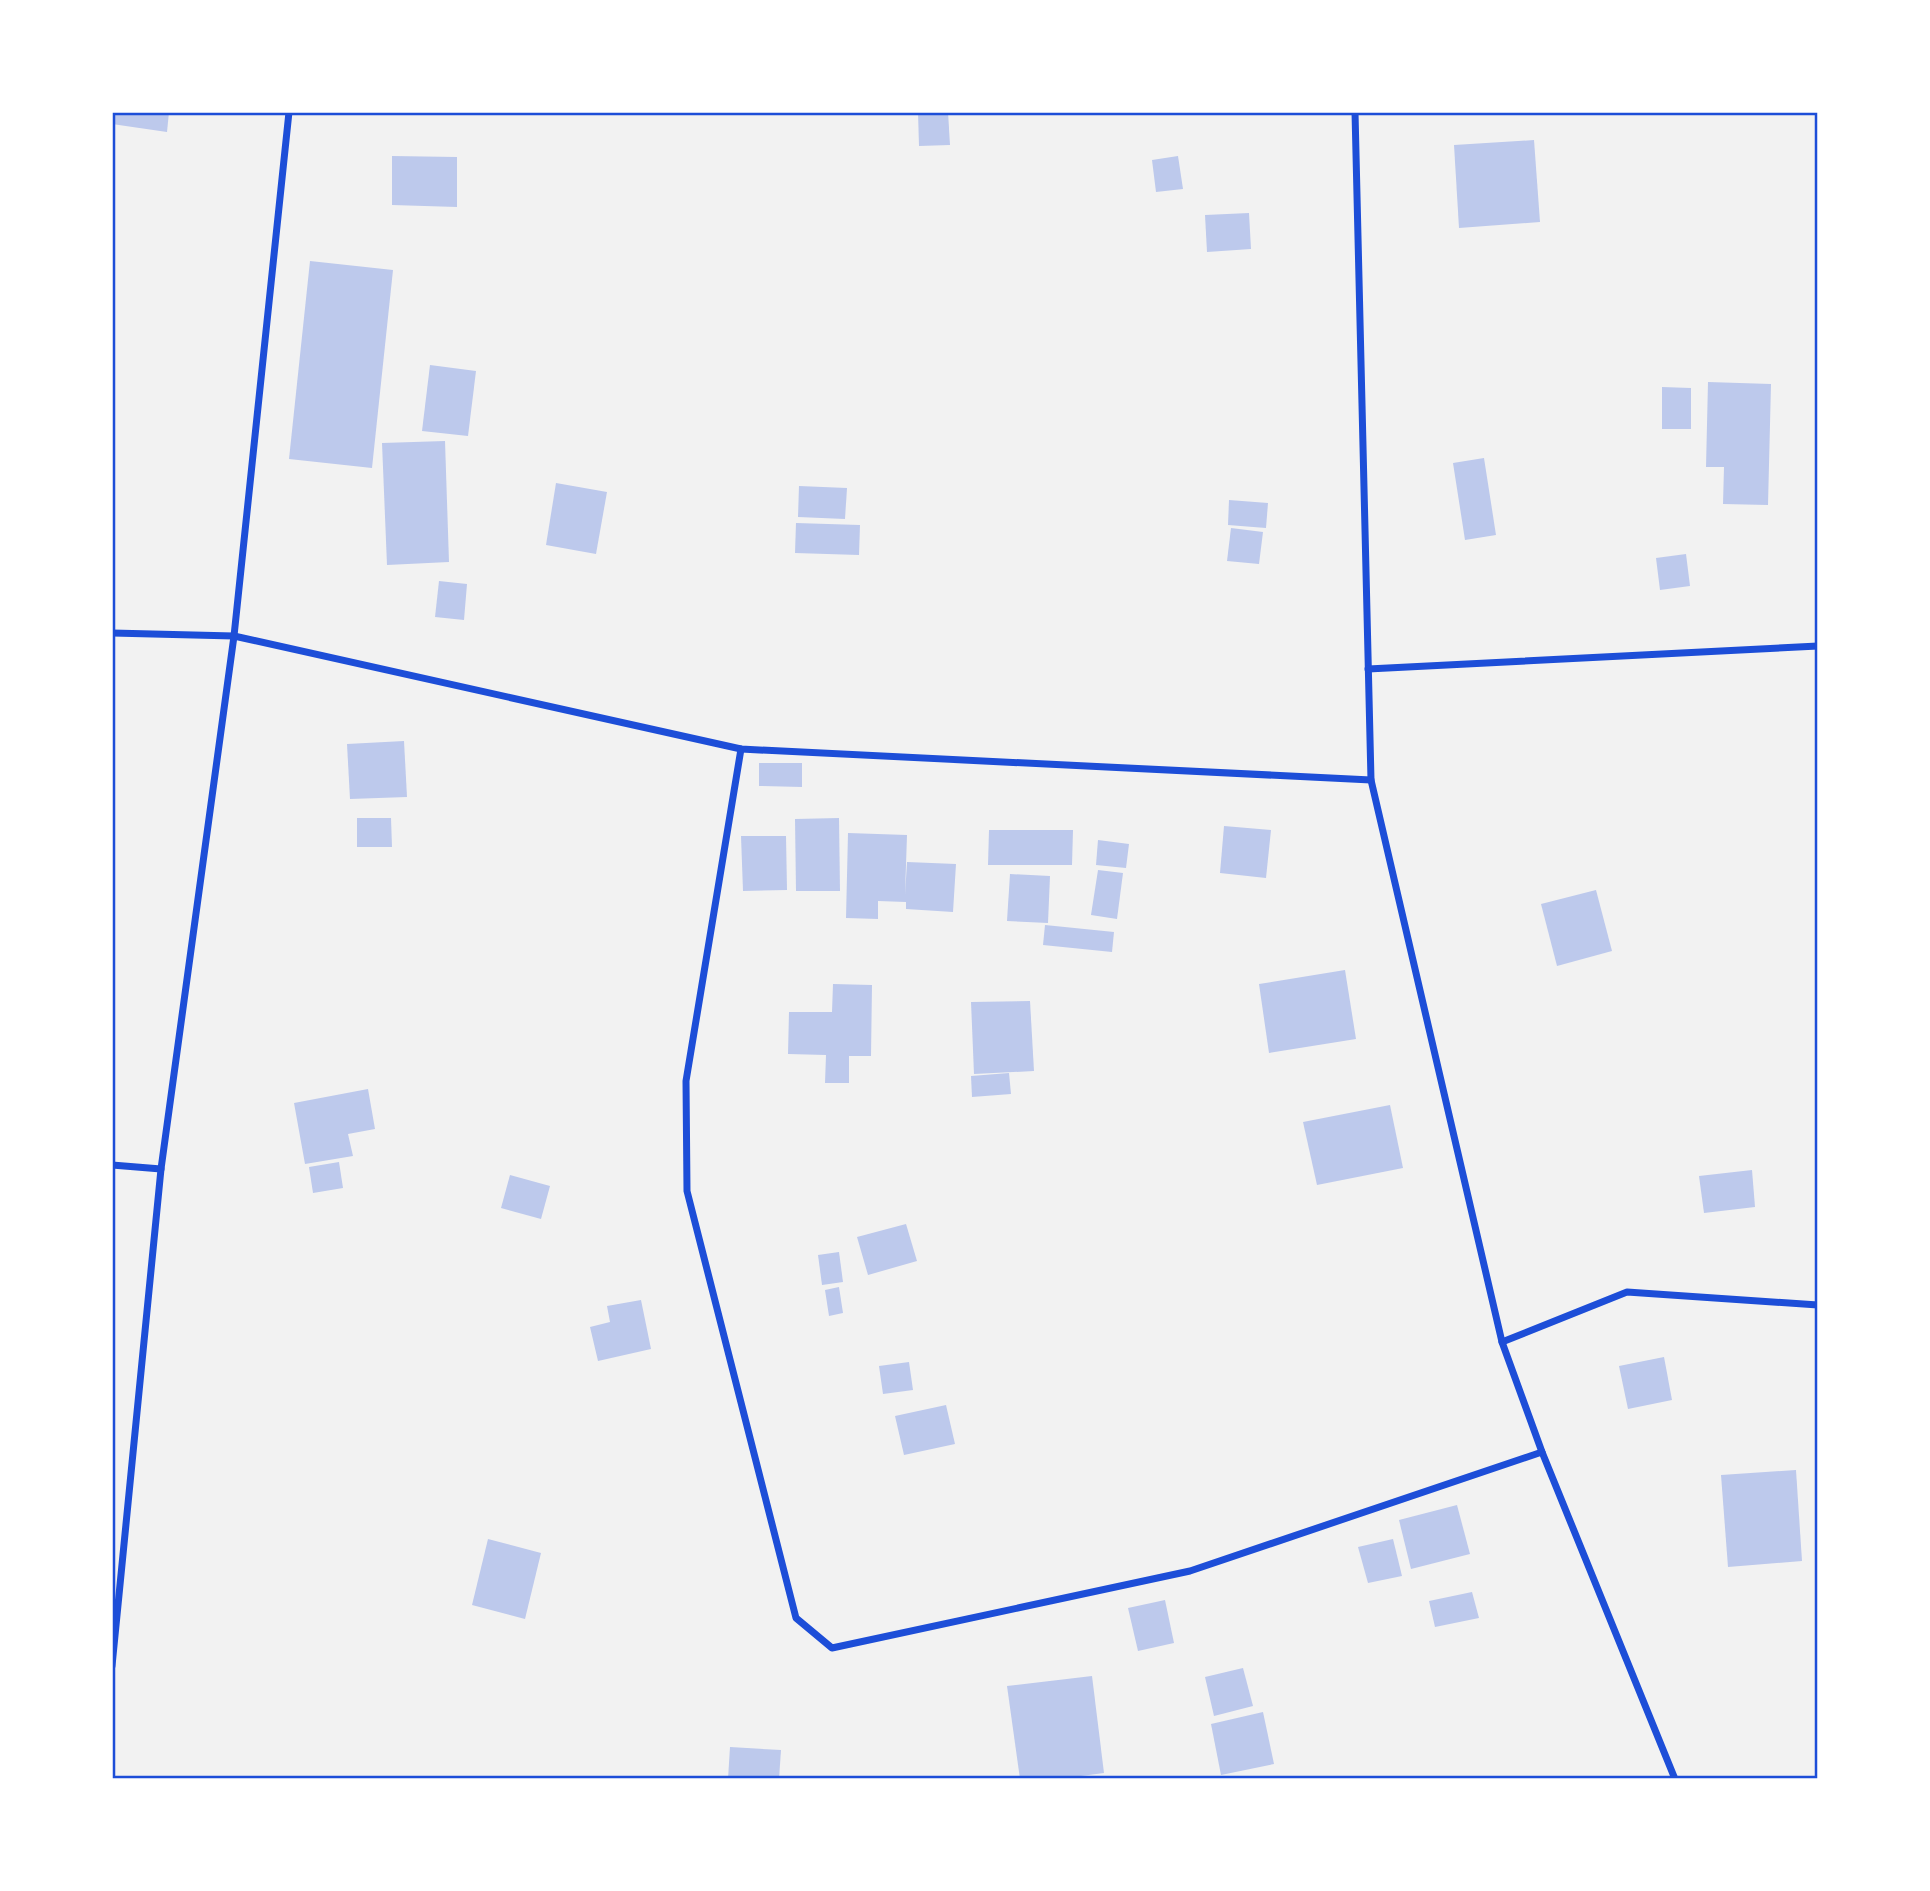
<svg xmlns="http://www.w3.org/2000/svg" width="1930" height="1891" font-family="'Public Sans',sans-serif">
	<style>
		.building { fill: #bdc9ec }
		.lines { fill: none; stroke-linecap: round; stroke-linejoin: round }
		.minor { stroke: #1d4ed8; stroke-width: 7 }
		.neatline { fill: none; stroke: #1d4ed8; stroke-width: 2.5 }
	</style>
	<rect width="100%" height="100%" fill="#f2f2f2"/>
	<g class="building">
		<polygon points="113,112 169,112 167,132 112,124"/>
		<polygon points="918,112 948,112 950,145 919,146"/>
		<polygon points="1534,140 1540,222 1459,228 1454,145"/>
		<polygon points="392,156 457,157 457,207 392,205"/>
		<polygon points="1178,156 1183,189 1156,192 1152,160"/>
		<polygon points="1249,213 1251,249 1207,252 1205,215"/>
		<polygon points="310,261 393,270 372,468 289,459"/>
		<polygon points="430,365 476,371 468,436 422,431"/>
		<polygon points="1708,382 1771,384 1768,505 1723,504 1724,467 1706,467"/>
		<polygon points="1662,387 1691,388 1691,429 1662,429"/>
		<polygon points="445,441 449,562 387,565 382,443"/>
		<polygon points="1484,458 1496,535 1465,540 1453,463"/>
		<polygon points="556,483 607,492 596,554 546,545"/>
		<polygon points="799,486 847,488 845,519 798,517"/>
		<polygon points="1229,500 1268,503 1266,528 1228,525"/>
		<polygon points="796,523 860,525 859,555 795,553"/>
		<polygon points="1231,528 1263,532 1259,564 1227,561"/>
		<polygon points="1686,554 1690,586 1660,590 1656,558"/>
		<polygon points="439,581 467,584 464,620 435,617"/>
		<polygon points="404,741 407,797 350,799 347,744"/>
		<polygon points="759,763 802,763 802,787 759,786"/>
		<polygon points="357,818 391,818 392,847 357,847"/>
		<polygon points="839,818 840,891 796,891 795,819"/>
		<polygon points="1224,826 1271,830 1266,878 1220,873"/>
		<polygon points="989,830 1073,830 1072,865 988,865"/>
		<polygon points="848,833 907,835 905,895 907,862 956,864 953,912 906,909 906,902 878,901 878,919 846,918"/>
		<polygon points="741,836 786,836 787,890 743,891"/>
		<polygon points="1098,840 1129,844 1126,868 1096,865"/>
		<polygon points="1098,870 1123,873 1117,919 1091,915"/>
		<polygon points="1010,874 1050,876 1048,923 1007,921"/>
		<polygon points="1596,890 1612,951 1557,966 1541,904"/>
		<polygon points="1045,925 1114,932 1112,952 1043,945"/>
		<polygon points="1345,970 1356,1039 1269,1053 1259,984"/>
		<polygon points="833,984 872,985 871,1056 849,1056 849,1083 825,1083 826,1055 788,1054 789,1012 832,1012"/>
		<polygon points="1030,1001 1034,1071 974,1074 971,1002"/>
		<polygon points="1009,1073 1011,1094 972,1097 971,1076"/>
		<polygon points="368,1089 375,1129 348,1134 353,1156 305,1164 294,1103"/>
		<polygon points="1390,1105 1403,1168 1317,1185 1303,1122"/>
		<polygon points="339,1162 343,1188 313,1193 309,1167"/>
		<polygon points="1752,1170 1755,1207 1704,1213 1699,1176"/>
		<polygon points="510,1175 550,1186 541,1219 501,1208"/>
		<polygon points="906,1224 917,1261 868,1275 857,1237"/>
		<polygon points="839,1252 843,1282 822,1285 818,1255"/>
		<polygon points="839,1287 843,1313 829,1316 825,1290"/>
		<polygon points="641,1300 651,1349 598,1361 590,1327 610,1322 607,1306"/>
		<polygon points="1664,1357 1672,1400 1628,1409 1619,1366"/>
		<polygon points="909,1362 913,1390 883,1394 879,1366"/>
		<polygon points="946,1405 955,1444 904,1455 895,1416"/>
		<polygon points="1796,1470 1802,1561 1728,1567 1721,1475"/>
		<polygon points="1457,1505 1470,1554 1411,1569 1399,1520"/>
		<polygon points="488,1539 541,1553 525,1619 472,1605"/>
		<polygon points="1393,1539 1402,1576 1368,1583 1358,1547"/>
		<polygon points="1472,1592 1479,1618 1435,1627 1429,1601"/>
		<polygon points="1165,1600 1174,1643 1138,1651 1128,1608"/>
		<polygon points="1243,1668 1253,1706 1214,1716 1205,1677"/>
		<polygon points="1092,1676 1104,1773 1058,1779 1020,1779 1007,1686"/>
		<polygon points="1263,1712 1274,1764 1221,1775 1211,1724"/>
		<polygon points="730,1747 781,1750 779,1779 728,1779"/>
	</g>
	<g class="lines">
		<g class="minor">
			<polyline points="1355,112 1371,780 1502,1342 1542,1452 1675,1779"/>
			<polyline points="112,633 234,636 741,749 1371,780"/>
			<polyline points="1368,669 1818,646"/>
			<polyline points="741,749 686,1081 687,1191 796,1618 832,1648 1190,1571 1542,1452"/>
			<polyline points="112,1165 161,1169"/>
			<polyline points="1502,1342 1627,1292 1818,1305"/>
			<polyline points="112,1666 161,1169 234,636 289,112"/>
		</g>
	</g>
	<rect width="1930" height="1891" fill="none" stroke="#ffffff" stroke-width="228"/>
	<rect x="114" y="114" width="1702" height="1663" class="neatline"/>
</svg>
